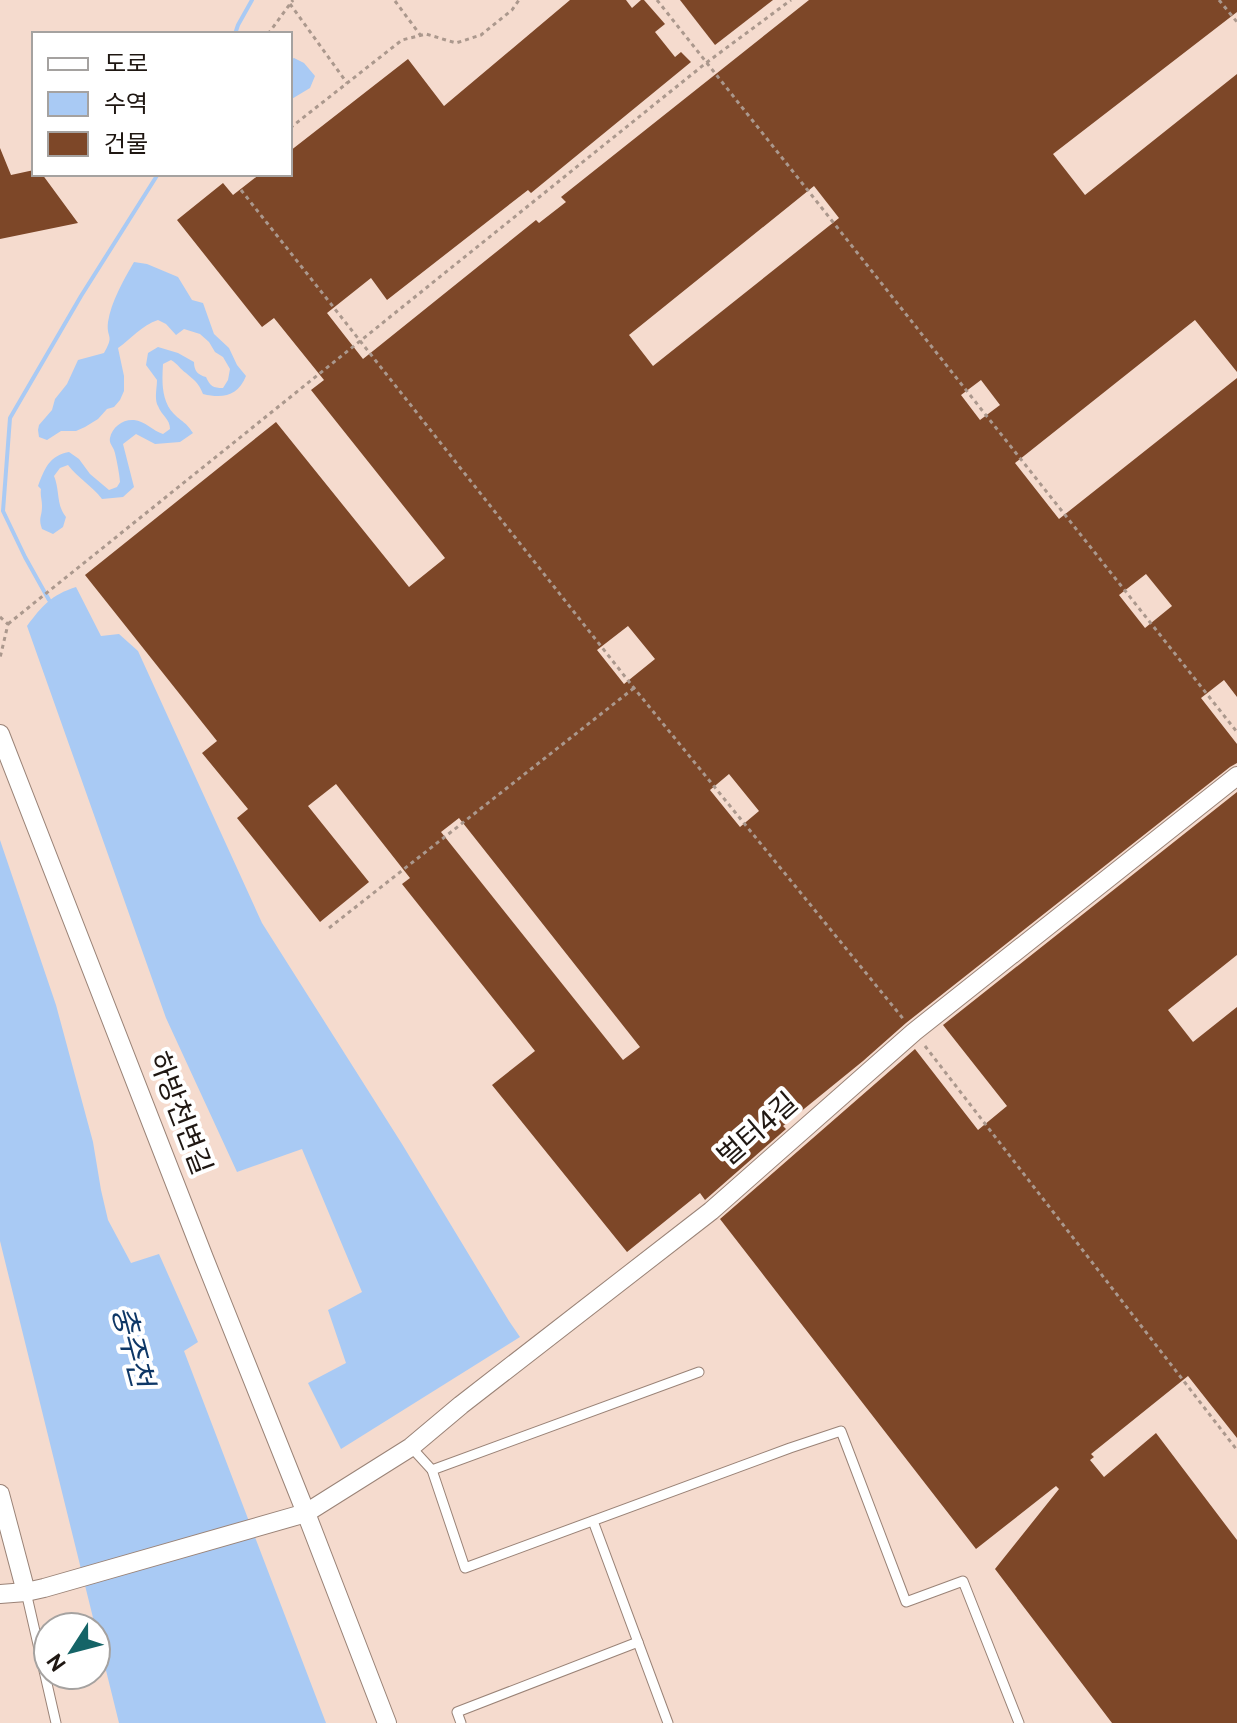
<svg xmlns="http://www.w3.org/2000/svg" width="1237" height="1723" font-family="Overpass,'Noto Sans KR',sans-serif">
	<style>
		.water { fill: #a9caf4 }
		.lines { fill: none; stroke-linecap: round; stroke-linejoin: round }
		.stream { stroke: #a9caf4; stroke-width: 4 }
		.building { fill: #7d4728; fill-rule: evenodd }
		.service-casing { stroke: #9a8377; stroke-width: 11 }
		.minor-casing { stroke: #9a8377; stroke-width: 20 }
		.path { stroke: #ab988d; stroke-width: 3; stroke-dasharray: 4 4; stroke-linecap: butt }
		.service { stroke: #fff; stroke-width: 9 }
		.minor { stroke: #fff; stroke-width: 18 }
		.labels { text-anchor: middle; dominant-baseline: central; stroke-width: 8; stroke-linejoin: round; paint-order: stroke }
		.street-label { font-size: 28px; fill: #1f1712; stroke: #fff }
		.water-label { font-size: 30px; font-style: italic; fill: #0e3766; stroke: #fff }
	</style>
	<rect width="100%" height="100%" fill="#f5dbce"/>
	<g class="water">
		<polygon points="294,58 304,63 315,76 310,88 290,100 290,60"/>
		<path d="M134,262L147,264L178,277L192,300L203,303L214,334L229,348L237,365L246,376C238,396 223,399 203,394C198,382 195,381 186,373C180,369 178,364 171,360L163,364C162,381 161,401 174,414C183,423 185,421 193,433L180,442L155,444L136,434L123,444L134,487L123,497L102,499C92,486 78,478 68,465L60,468L54,476C60,490 56,505 66,517L63,527L53,534L42,529C38,518 42,517 42,506C42,499 40,496 41,489L38,486C45,468 49,456 69,452L79,459L90,474L109,490L117,487C118,485 119,484 120,482C120,477 116,455 114,450C112,445 109,443 110,438C112,427 123,419 134,420C145,421 153,431 163,434L170,429C170,419 162,416 158,406C154,399 157,388 157,380L146,365L148,353L158,347L178,353L194,362C194,371 198,375 206,377C210,386 213,388 223,388L228,380L230,369L223,357L215,352L209,342L200,334L184,329L176,335L166,324L158,320C142,325 131,339 118,348L124,376V391L120,400L114,407L107,409L98,419L85,427L76,431H61L47,440L39,437L38,430L39,425L52,410L55,399L67,384L78,360L104,353C115,334 106,339 108,322C111,302 124,279 134,262Z"/>
		<path d="M76,587L101,636L119,634L138,651L262,923L402,1144L509,1321L520,1337L341,1449L308,1383L346,1363L328,1310L362,1292L302,1149L237,1172L166,1018L27,626C42,606 51,595 76,587Z"/>
		<polygon points="0,840 56,1005 93,1142 101,1190 108,1220 131,1263 159,1254 198,1342 184,1351 326,1723 119,1723 0,1241"/>
	</g>
	<g class="lines">
		<g class="stream">
			<polyline points="235,34 238,25 252,0"/>
			<polyline points="49,600 25,557 3,511 10,418 81,296 158,174"/>
		</g>
	</g>
	<g class="building">
		<path d="M570,0H626L632,8L641,0H644L665,24L655,32L675,57L681,52L691,62L531,193L528,190L387,300L371,278L327,313L363,359L536,220L539,223L566,202L561,197L809,0H1237V12L1053,154L1085,195L1237,74V372L1195,320L1015,463L1059,519L1237,378V697L1224,680L1201,698L1237,744V763L1230,767L906,1023L863,1061L783,1126L786,1129L705,1200L700,1193L627,1252L492,1085L535,1051L402,884L410,878L336,784L308,806L369,882L320,922L237,818L248,809L202,753L217,741L85,575L276,422L409,587L445,558L311,390L324,380L274,318L262,327L177,220L223,183L233,195L260,174H290V151L408,59L444,106ZM814,186L839,218L653,366L629,335ZM981,380L1000,405L980,420L961,395ZM1146,574L1172,606L1145,628L1119,595ZM628,626L655,659L624,684L597,650ZM729,774L759,811L740,827L710,790ZM459,818L640,1047L623,1060L441,832Z"/>
		<polygon points="680,0 773,0 715,45"/>
		<polygon points="0,148 11,175 34,170 34,174 42,174 78,223 0,239"/>
		<polygon points="1237,792 1237,955 1168,1010 1193,1042 1237,1007 1237,1438 1188,1376 1091,1454 1094,1457 1090,1460 1104,1477 1156,1433 1237,1540 1237,1723 1112,1723 995,1569 1059,1489 1056,1486 976,1549 720,1219 915,1049 978,1130 1007,1106 943,1025"/>
	</g>
	<g class="lines">
		<defs>
			<g id="service">
				<polyline points="411,1447 432,1470 465,1568 790,1448 841,1431 906,1602 963,1581 1019,1723"/>
				<polyline points="432,1470 699,1372"/>
				<polyline points="593,1521 668,1723"/>
				<polyline points="26,1592 56,1723"/>
				<polyline points="461,1723 457,1712 638,1642"/>
			</g>
			<g id="minor">
				<polyline points="0,734 204,1258 306,1513 387,1723"/>
				<polyline points="0,1494 26,1592"/>
				<polyline points="0,1594 26,1592 44,1588 306,1513 411,1447 461,1405 711,1211 914,1032 1237,776"/>
			</g>
		</defs>
		<use href="#service" class="service-casing"/>
		<use href="#minor" class="minor-casing"/>
		<g class="path">
			<polyline points="657,0 1237,732"/>
			<polyline points="1219,0 1237,22"/>
			<polyline points="395,1 421,36"/>
			<polyline points="290,4 347,83"/>
			<polyline points="268,34 293,0"/>
			<polyline points="290,128 402,40 426,34 456,43 481,35 512,10 519,0"/>
			<polyline points="241,190 634,688 905,1021"/>
			<polyline points="0,617 8,624 0,658"/>
			<polyline points="8,624 706,63 791,0"/>
			<polyline points="329,928 634,688"/>
			<polyline points="925,1046 1237,1450"/>
		</g>
		<use href="#service" class="service"/>
		<use href="#minor" class="minor"/>
	</g>
	<g class="labels">
		<g class="street-label">
			<text transform="translate(178 1114) rotate(69)">하방천변길</text>
			<text transform="translate(759 1131) rotate(-41)">벌터4길</text>
		</g>
		<g class="water-label">
			<text transform="translate(130 1347) rotate(75)">충주천</text>
		</g>
	</g>
	<rect x="32" y="32" width="260" height="144" fill="#ffffff" stroke="#a5a2a0" stroke-width="2"/>
	<rect x="48" y="58" width="40" height="12" fill="#ffffff" stroke="#a5a2a0" stroke-width="2"/>
	<text x="104" y="72" font-size="24" fill="#1f1712">도로</text>
	<rect x="48" y="92" width="40" height="24" fill="#a9caf4" stroke="#a5a2a0" stroke-width="2"/>
	<text x="104" y="112" font-size="24" fill="#1f1712">수역</text>
	<rect x="48" y="132" width="40" height="24" fill="#7d4728" stroke="#a5a2a0" stroke-width="2"/>
	<text x="104" y="152" font-size="24" fill="#1f1712">건물</text>
	<g transform="translate(72 1651) rotate(234)"><circle r="38" fill="#ffffff" stroke="#a5a2a0" stroke-width="2"/>
	<path d="M0-6L14 30L0 20L-14 30Z" fill="#156467"/>
	<text y="-12" font-size="22" font-weight="bold" text-anchor="middle" fill="#1f1712">N</text>
	</g>
</svg>
